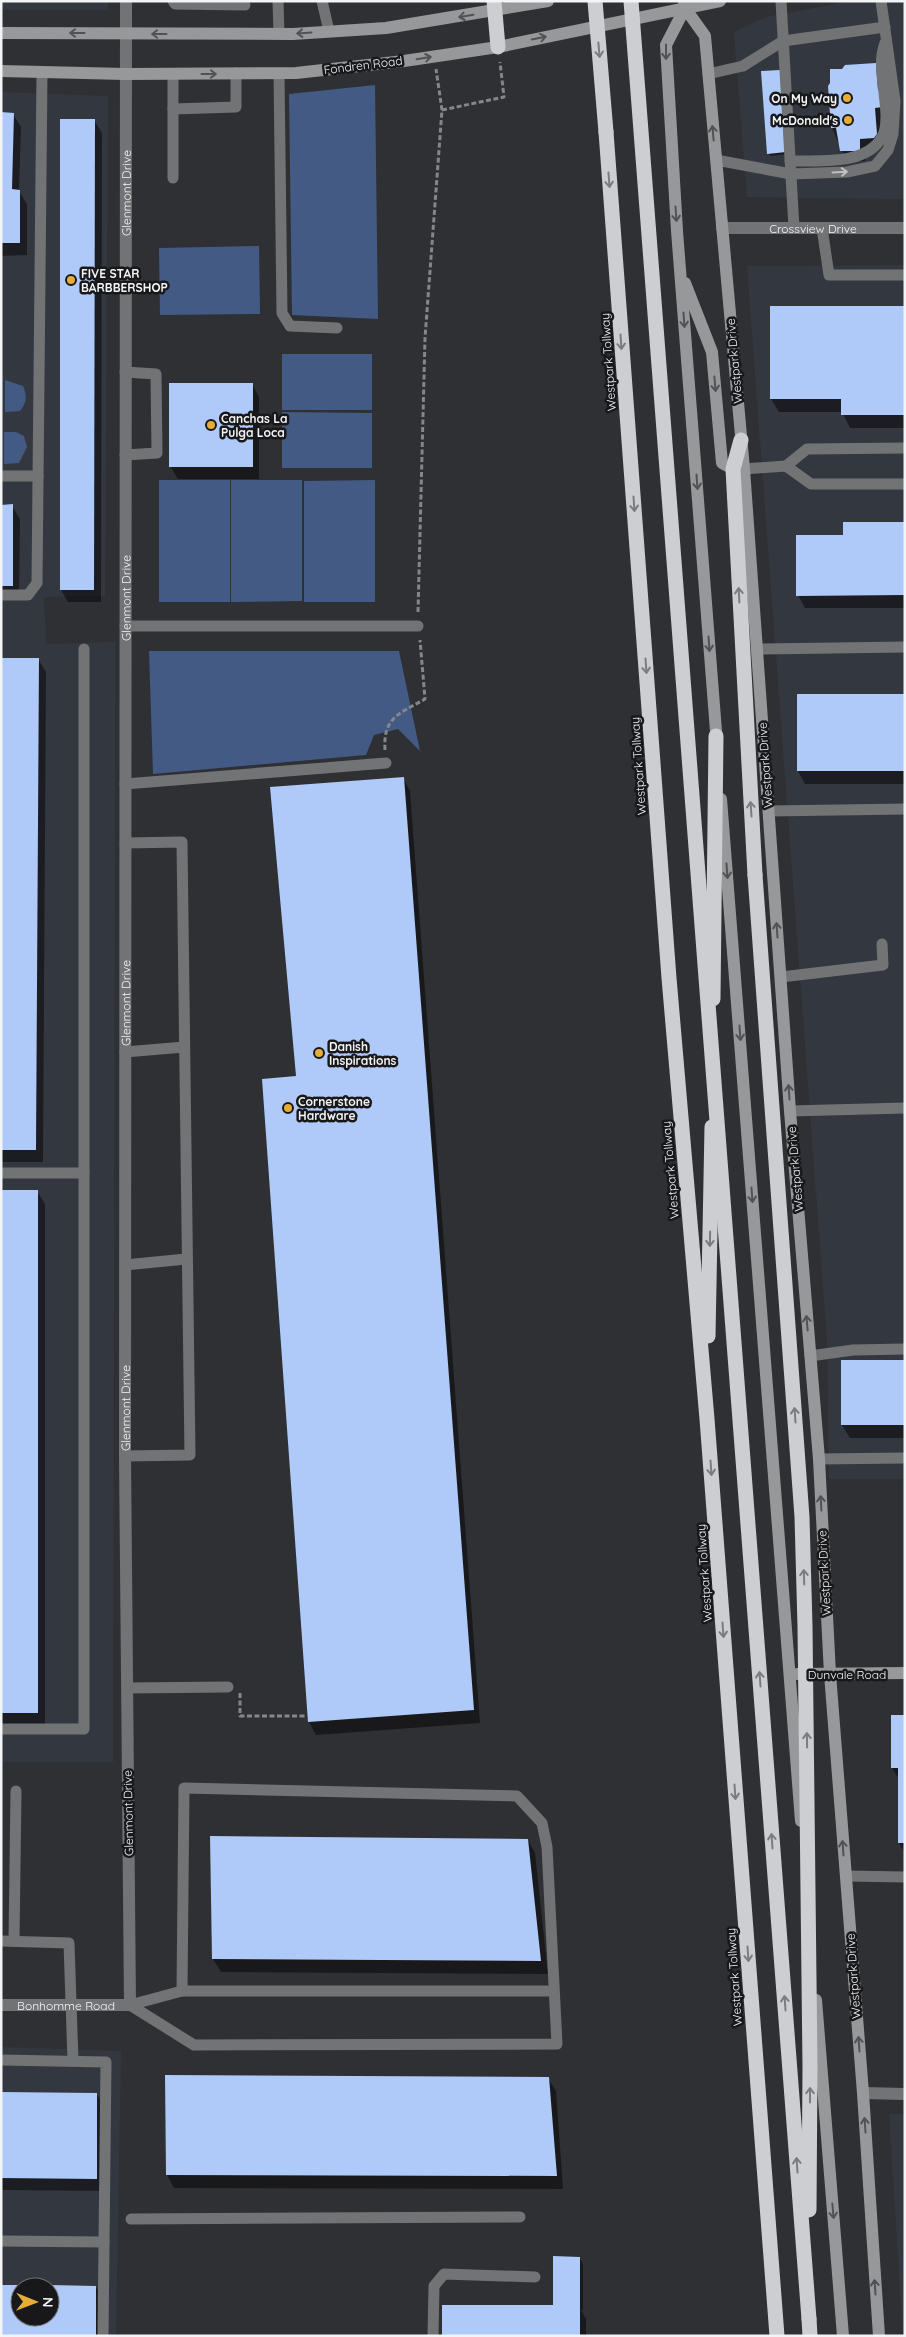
<svg xmlns="http://www.w3.org/2000/svg" width="906" height="2337" font-family="Quicksand,sans-serif">
	<style>
		.built { fill: #333840; fill-rule: evenodd }
		.green { fill: #435a84 }
		.shadow { fill: #0007; fill-rule: evenodd }
		.building { fill: #afc9f8 }
		.lines { fill: none; stroke-linecap: round; stroke-linejoin: round }
		.path { stroke: #858688; stroke-width: 3; stroke-dasharray: 5 2.5; stroke-linecap: butt }
		.lane { stroke: #727374; stroke-width: 11 }
		.street { stroke: #727374; stroke-width: 12 }
		.secondary { stroke: #96989a; stroke-width: 12 }
		.highway { stroke: #ccced1; stroke-width: 15 }
		.highway-bridge { stroke: #ccced1; stroke-width: 15 }
		.oneway { stroke: #515254 }
		.oneway2 { stroke: #7b7c7f }
		.oneway3 { stroke: #bfc0c2 }
		.poi-dot { fill: #e5ad35; stroke: #18181a; stroke-width: 2 }
		.labels { text-anchor: middle; dominant-baseline: central; stroke-width: 5; stroke-linejoin: round; paint-order: stroke }
		.street-label { font-size: 12px; fill: #f3f4f6; stroke: #18181a }
		.poi-label { font-size: 12px; font-weight: bold; fill: #f3f4f6; stroke: #18181a; text-anchor: start }
	</style>
	<rect width="100%" height="100%" fill="#2f3033"/>
	<g class="built">
		<rect x="1" y="1" width="107" height="9"/>
		<polygon points="851,1 905,1 905,199 747,197 734,32 766,17"/>
		<polygon points="1,92 108,96 105,596 44,597 46,644 115,642 113,1762 1,1762"/>
		<polygon points="905,265 905,1479 829,1479 827,1340 747,266"/>
		<path d="M1,2047L121,2051L116,2336H1ZM20,2287H50V2317H20Z"/>
		<polygon points="889,2114 905,2114 905,2336 903,2336"/>
	</g>
	<g class="green">
		<polygon points="375,85 378,319 292,315 289,94"/>
		<polygon points="259,246 260,314 160,315 159,248"/>
		<rect x="282" y="354" width="90" height="56"/>
		<path d="M5,380L23,386C27,396 27,402 20,411L5,412Z"/>
		<polygon points="282,412 372,413 372,468 282,468"/>
		<polygon points="4,432 16,432 24,436 27,447 19,463 4,464"/>
		<rect x="159" y="480" width="71" height="122"/>
		<polygon points="231,480 302,480 302,601 231,602"/>
		<polygon points="375,480 375,602 304,602 304,481"/>
		<polygon points="149,651 399,651 420,751 398,729 374,735 366,755 153,774"/>
	</g>
	<g class="shadow">
		<polygon points="875,64 888,117 880,118 882,144 865,148 865,161 846,160 832,128 843,70"/>
		<polygon points="763,72 787,154 770,156 769,153"/>
		<polygon points="1,114 13,114 21,127 19,191 27,204 27,255 1,256"/>
		<polygon points="94,120 102,133 101,602 68,602 61,590"/>
		<polygon points="905,308 905,428 850,428 842,412 779,412 771,399"/>
		<polygon points="252,384 259,397 259,479 178,479 170,466"/>
		<polygon points="1,506 12,506 20,519 19,599 1,599"/>
		<polygon points="905,523 905,608 805,608 798,595 844,537"/>
		<polygon points="1,659 38,659 46,672 43,1162 1,1162"/>
		<polygon points="905,696 905,784 805,784 798,771"/>
		<polygon points="403,778 410,791 480,1723 316,1735 309,1722 297,1078"/>
		<polygon points="1,1191 37,1191 45,1204 45,1726 1,1726"/>
		<polygon points="905,1361 905,1438 850,1438 842,1425"/>
		<polygon points="905,1716 905,1853 899,1843 899,1779 892,1768"/>
		<polygon points="528,1840 535,1853 548,1974 221,1972 213,1959"/>
		<polygon points="548,2078 556,2091 563,2189 174,2188 167,2175"/>
		<polygon points="1,2093 97,2094 104,2107 104,2191 1,2190"/>
		<polygon points="580,2258 583,2264 583,2310 581,2310 586,2319 586,2336 444,2336 556,2306"/>
		<path d="M1,2286L96,2287L103,2300V2336H1ZM20,2287H50V2317H20Z"/>
	</g>
	<g class="building">
		<polygon points="876,63 878,90 882,90 883,107 875,108 877,134 874,138 860,139 860,151 840,151 836,128 831,128 828,86 830,83 830,69 842,69 845,65"/>
		<polygon points="780,70 786,152 767,154 761,71"/>
		<polygon points="1,112 14,113 12,189 20,190 20,243 1,243"/>
		<polygon points="60,119 95,119 94,590 60,590"/>
		<polygon points="770,306 905,306 905,415 841,415 841,399 770,399"/>
		<rect x="169" y="383" width="84" height="84"/>
		<polygon points="13,504 13,586 1,586 1,505"/>
		<polygon points="843,522 905,522 905,595 796,596 796,535 843,535"/>
		<polygon points="1,658 39,658 36,1150 1,1150"/>
		<rect x="797" y="694" width="108" height="77"/>
		<polygon points="404,777 474,1710 308,1722 262,1079 296,1076 270,787"/>
		<rect x="1" y="1190" width="37" height="523"/>
		<rect x="841" y="1360" width="64" height="65"/>
		<polygon points="891,1715 905,1715 905,1843 898,1843 898,1768 891,1768"/>
		<polygon points="210,1836 528,1839 541,1961 212,1959"/>
		<polygon points="165,2075 549,2077 557,2176 166,2175"/>
		<polygon points="1,2092 97,2093 97,2179 1,2178"/>
		<polygon points="553,2256 580,2257 580,2336 442,2336 442,2305 553,2305"/>
		<polygon points="1,2285 43,2285 43,2287 20,2287 20,2317 50,2317 50,2285 96,2286 96,2336 1,2336"/>
	</g>
	<g class="lines">
		<g class="path">
			<polyline points="442,110 504,97 500,62"/>
			<polyline points="418,612 425,338 442,110 436,69"/>
			<path d="M385,750C383,717 399,714 425,699L420,640"/>
			<polyline points="240,1693 240,1716 307,1716"/>
		</g>
		<g class="lane">
			<polyline points="173,1 175,4 245,5"/>
			<polyline points="278,1 279,34"/>
			<polyline points="322,1 329,31"/>
			<polyline points="781,1 794,228"/>
			<polyline points="279,73 282,313 290,326 337,328"/>
			<polyline points="708,74 743,66 783,41 885,27"/>
			<polyline points="173,109 236,107 236,73"/>
			<polyline points="716,160 791,174 847,172 875,166 888,150 893,134 895,101 881,1"/>
			<path d="M790,161C819,160 866,166 882,137C889,124 885,105 884,92C882,75 879,59 885,43"/>
			<polyline points="173,178 173,74"/>
			<polyline points="822,228 829,275 905,275"/>
			<polyline points="125,372 156,374 157,453 125,455"/>
			<polyline points="905,448 807,449 786,466 811,484 905,484"/>
			<polyline points="744,469 786,466"/>
			<polyline points="1,476 38,476"/>
			<polyline points="1,595 28,595 37,583 42,72"/>
			<polyline points="125,626 418,626"/>
			<polyline points="757,649 905,647"/>
			<polyline points="125,784 386,763"/>
			<polyline points="769,811 905,809"/>
			<polyline points="781,977 883,965 882,944"/>
			<polyline points="125,1052 184,1047"/>
			<polyline points="790,1111 905,1108"/>
			<polyline points="1,1173 84,1173"/>
			<polyline points="125,1265 186,1259"/>
			<polyline points="810,1356 853,1350 905,1349"/>
			<polyline points="125,1456 190,1455 182,842 125,843"/>
			<polyline points="819,1459 905,1458"/>
			<polyline points="127,1688 228,1687"/>
			<polyline points="1,1729 84,1729 84,649"/>
			<polyline points="846,1876 905,1877"/>
			<polyline points="1,1941 69,1943 73,2061"/>
			<polyline points="14,1941 16,1791"/>
			<polyline points="130,2005 194,2045 557,2044 547,1847 542,1823 517,1796 184,1788 182,1991"/>
			<polyline points="130,2005 182,1991 553,1991"/>
			<polyline points="1,2060 106,2062 103,2336"/>
			<polyline points="131,2219 520,2217"/>
			<polyline points="1,2241 104,2242"/>
			<polyline points="433,2336 434,2286 444,2274 535,2277"/>
		</g>
		<g class="street">
			<path id="s1" d="M722,228H905"/>
			<path id="s2" d="M1,2005H130L125,1456L126,1"/>
			<polyline points="863,2093 905,2094"/>
		</g>
		<g class="secondary">
			<polyline points="684,1 685,8 705,36 744,469 790,1111 819,1459 830,1674 863,2093 879,2336"/>
			<polyline points="685,8 666,45 677,231 717,744"/>
			<polyline points="1,33 293,34 386,28 548,1"/>
			<polyline points="1,71 125,74 296,73 404,61 498,47 720,1"/>
			<polyline points="685,283 712,352 722,463 733,469 743,469"/>
			<polyline points="721,799 801,1821"/>
			<polyline points="797,1674 905,1673"/>
			<polyline points="816,2000 843,2336"/>
		</g>
		<g class="highway">
			<polyline points="494,1 498,47"/>
			<polyline points="606,132 669,978 707,1419 777,2336"/>
			<polyline points="741,440 733,469 755,875"/>
			<polyline points="713,999 716,736"/>
			<polyline points="708,1336 712,1127"/>
			<polyline points="809,2319 810,2336"/>
		</g>
		<g class="highway-bridge">
			<polyline points="595,1 606,132"/>
			<polyline points="631,1 809,2319"/>
			<polyline points="755,875 802,1517 805,1626 810,2067 809,2210"/>
		</g>
	</g>
	<defs><path id="oneway-shaft" d="M-6 0H5M1.5-3L5.5 0L1.5 3" fill="none" stroke-width="1.6" stroke-linecap="round" stroke-linejoin="round" transform="scale(1.25)"/></defs>
	<g class="oneway">
		<use href="#oneway-shaft" transform="translate(466 16) rotate(171)"/>
		<use href="#oneway-shaft" transform="translate(77 33) rotate(-180)"/>
		<use href="#oneway-shaft" transform="translate(304 33) rotate(176)"/>
		<use href="#oneway-shaft" transform="translate(159 34) rotate(-180)"/>
		<use href="#oneway-shaft" transform="translate(539 38) rotate(-11)"/>
		<use href="#oneway-shaft" transform="translate(666 52) rotate(90)"/>
		<use href="#oneway-shaft" transform="translate(424 58) rotate(-9)"/>
		<use href="#oneway-shaft" transform="translate(209 74)"/>
		<use href="#oneway-shaft" transform="translate(713 133) rotate(-95)"/>
		<use href="#oneway-shaft" transform="translate(676 214) rotate(86)"/>
		<use href="#oneway-shaft" transform="translate(684 320) rotate(86)"/>
		<use href="#oneway-shaft" transform="translate(715 384) rotate(85)"/>
		<use href="#oneway-shaft" transform="translate(697 482) rotate(86)"/>
		<use href="#oneway-shaft" transform="translate(709 644) rotate(86)"/>
		<use href="#oneway-shaft" transform="translate(727 871) rotate(86)"/>
		<use href="#oneway-shaft" transform="translate(777 930) rotate(-94)"/>
		<use href="#oneway-shaft" transform="translate(740 1033) rotate(86)"/>
		<use href="#oneway-shaft" transform="translate(789 1092) rotate(-94)"/>
		<use href="#oneway-shaft" transform="translate(752 1195) rotate(86)"/>
		<use href="#oneway-shaft" transform="translate(807 1323) rotate(-95)"/>
		<use href="#oneway-shaft" transform="translate(821 1503) rotate(-93)"/>
		<use href="#oneway-shaft" transform="translate(843 1848) rotate(-94)"/>
		<use href="#oneway-shaft" transform="translate(859 2044) rotate(-94)"/>
		<use href="#oneway-shaft" transform="translate(865 2125) rotate(-94)"/>
		<use href="#oneway-shaft" transform="translate(833 2211) rotate(85)"/>
		<use href="#oneway-shaft" transform="translate(875 2287) rotate(-94)"/>
	</g>
	<g class="oneway2">
		<use href="#oneway-shaft" transform="translate(599 50) rotate(85)"/>
		<use href="#oneway-shaft" transform="translate(609 180) rotate(86)"/>
		<use href="#oneway-shaft" transform="translate(621 342) rotate(86)"/>
		<use href="#oneway-shaft" transform="translate(634 504) rotate(86)"/>
		<use href="#oneway-shaft" transform="translate(739 595) rotate(-93)"/>
		<use href="#oneway-shaft" transform="translate(646 666) rotate(86)"/>
		<use href="#oneway-shaft" transform="translate(751 809) rotate(-94)"/>
		<use href="#oneway-shaft" transform="translate(710 1239) rotate(91)"/>
		<use href="#oneway-shaft" transform="translate(795 1415) rotate(-94)"/>
		<use href="#oneway-shaft" transform="translate(711 1468) rotate(86)"/>
		<use href="#oneway-shaft" transform="translate(804 1577) rotate(-92)"/>
		<use href="#oneway-shaft" transform="translate(723 1630) rotate(86)"/>
		<use href="#oneway-shaft" transform="translate(760 1679) rotate(-94)"/>
		<use href="#oneway-shaft" transform="translate(807 1740) rotate(-91)"/>
		<use href="#oneway-shaft" transform="translate(735 1792) rotate(86)"/>
		<use href="#oneway-shaft" transform="translate(772 1841) rotate(-94)"/>
		<use href="#oneway-shaft" transform="translate(748 1954) rotate(86)"/>
		<use href="#oneway-shaft" transform="translate(785 2003) rotate(-94)"/>
		<use href="#oneway-shaft" transform="translate(810 2095) rotate(-90)"/>
		<use href="#oneway-shaft" transform="translate(797 2165) rotate(-94)"/>
	</g>
	<use class="oneway3" href="#oneway-shaft" transform="translate(840 172) rotate(-3)"/>
	<g class="poi-dot">
		<circle cx="847" cy="98" r="5"/>
		<circle cx="848" cy="120" r="5"/>
		<circle cx="71" cy="280" r="5"/>
		<circle cx="211" cy="425" r="5"/>
		<circle cx="319" cy="1053" r="5"/>
		<circle cx="288" cy="1108" r="5"/>
	</g>
	<g class="labels">
		<g class="street-label">
			<text transform="translate(363 65) rotate(-7)">Fondren Road</text>
			<text stroke="none"><textPath href="#s2" startOffset="1941">Glenmont Drive</textPath></text>
			<text stroke="none"><textPath href="#s1" startOffset="91">Crossview Drive</textPath></text>
			<text transform="translate(734 361) rotate(-95)">Westpark Drive</text>
			<text transform="translate(608 362) rotate(-94)">Westpark Tollway</text>
			<text stroke="none"><textPath href="#s2" startOffset="1536">Glenmont Drive</textPath></text>
			<text transform="translate(765 765) rotate(-94)">Westpark Drive</text>
			<text transform="translate(638 766) rotate(-94)">Westpark Tollway</text>
			<text stroke="none"><textPath href="#s2" startOffset="1131">Glenmont Drive</textPath></text>
			<text transform="translate(795 1169) rotate(-95)">Westpark Drive</text>
			<text transform="translate(670 1170) rotate(-95)">Westpark Tollway</text>
			<text stroke="none"><textPath href="#s2" startOffset="726">Glenmont Drive</textPath></text>
			<text transform="translate(704 1573) rotate(-94)">Westpark Tollway</text>
			<text transform="translate(824 1573) rotate(-93)">Westpark Drive</text>
			<text x="847" y="1674">Dunvale Road</text>
			<text transform="translate(128 1813) rotate(-91)">Glenmont Drive</text>
			<text transform="translate(853 1976) rotate(-94)">Westpark Drive</text>
			<text transform="translate(734 1977) rotate(-94)">Westpark Tollway</text>
			<text stroke="none"><textPath href="#s2" startOffset="65">Bonhomme Road</textPath></text>
		</g>
		<g class="poi-label">
			<text x="837" y="98" text-anchor="end">On My Way</text>
			<text x="838" y="120" text-anchor="end">McDonald's</text>
			<text x="81" y="273">FIVE STAR<tspan x="81" dy="14">BARBBERSHOP</tspan></text>
			<text x="221" y="418">Canchas La<tspan x="221" dy="14">Pulga Loca</tspan></text>
			<text x="329" y="1046">Danish<tspan x="329" dy="14">Inspirations</tspan></text>
			<text x="298" y="1101">Cornerstone<tspan x="298" dy="14">Hardware</tspan></text>
		</g>
	</g>
	<rect width="906" height="2337" fill="none" stroke="#f3f4f6" stroke-width="5"/>
	<g transform="translate(35 2302) rotate(91)"><circle r="24" fill="#18181a" stroke="#707072"/>
	<path d="M0-4L9 19L0 12L-9 19Z" fill="#e5ad35"/>
	<text y="-8" font-size="14" font-weight="bold" text-anchor="middle" fill="#f3f4f6">N</text>
	</g>
</svg>
